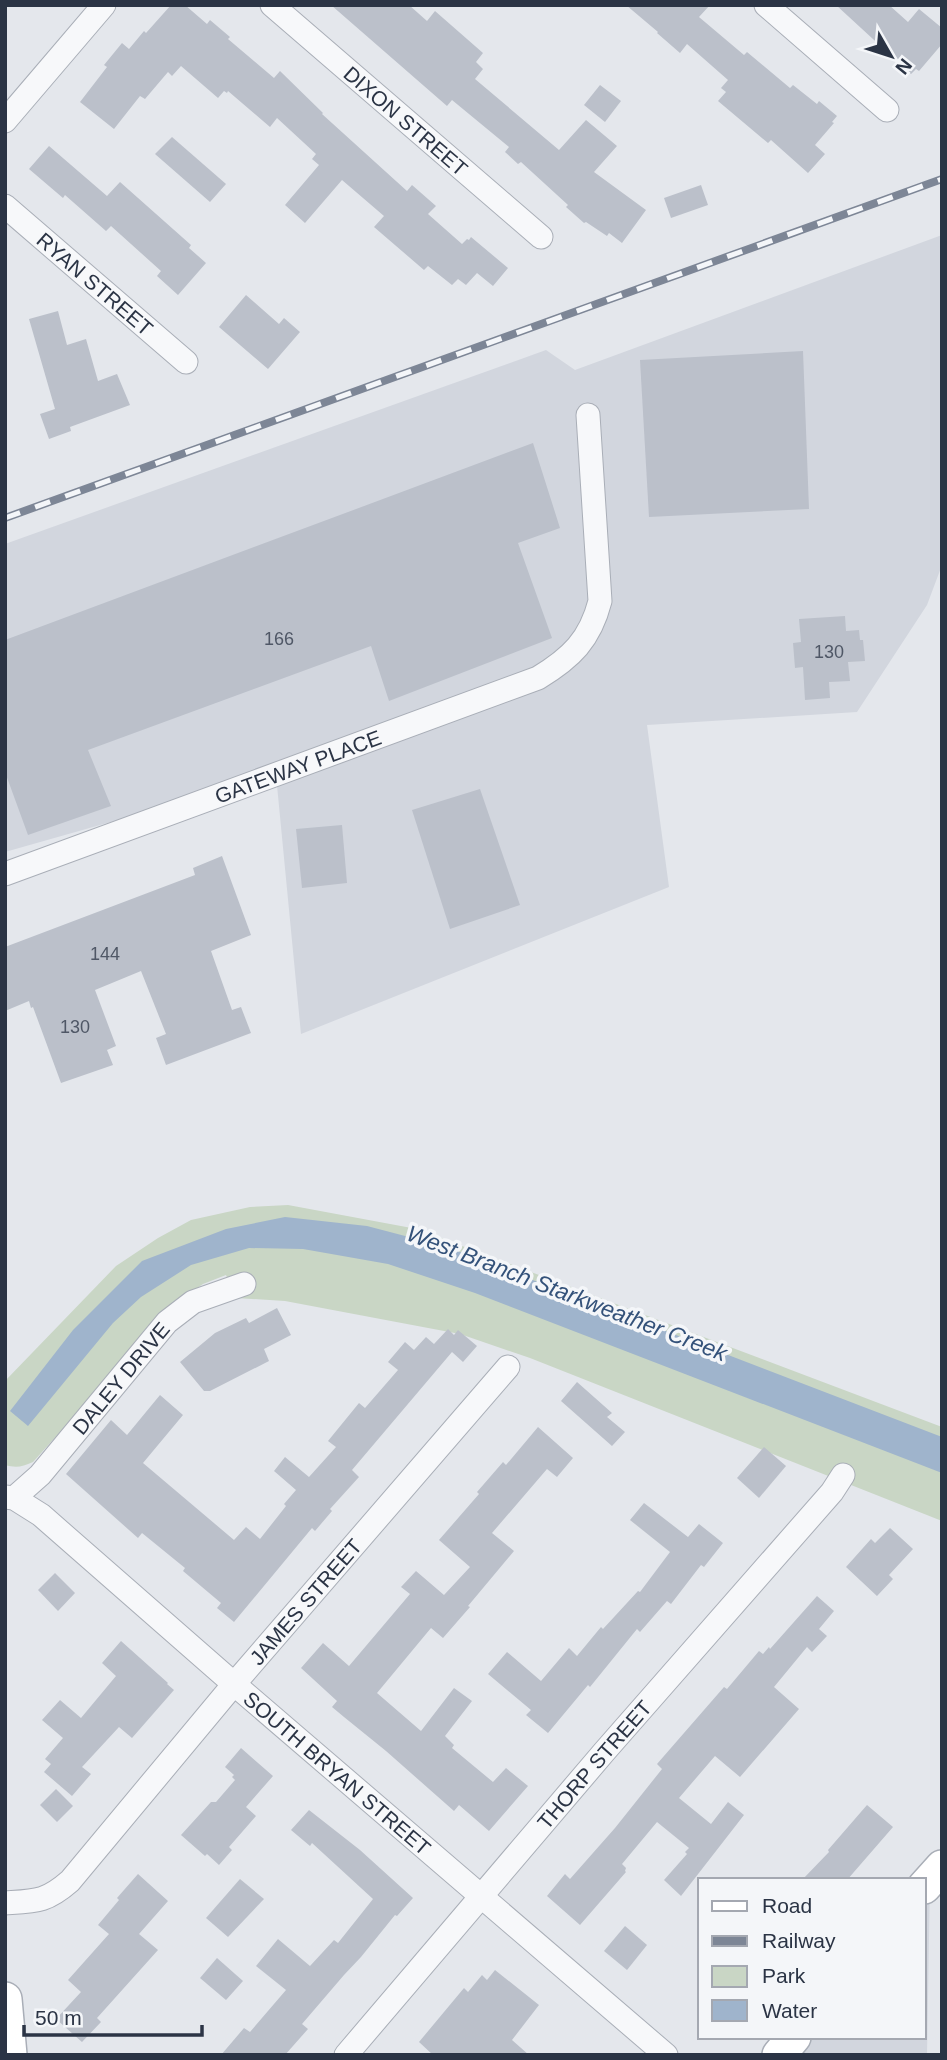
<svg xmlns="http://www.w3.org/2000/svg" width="947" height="2060" font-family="Arial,sans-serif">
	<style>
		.built { fill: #d2d6de }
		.green { fill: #c9d6c5 }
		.water { fill: #9fb4cc }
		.building { fill: #bbc0ca }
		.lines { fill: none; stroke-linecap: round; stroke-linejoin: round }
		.street-casing { stroke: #a9aeb7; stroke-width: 25 }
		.secondary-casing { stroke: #a9aeb7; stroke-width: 36 }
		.street { stroke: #f7f8fa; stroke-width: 23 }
		.secondary { stroke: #fff; stroke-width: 33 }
		.rail-casing { stroke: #7d8696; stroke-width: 8 }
		.rail { stroke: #f4f6f9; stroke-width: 5; stroke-dasharray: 16; stroke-linecap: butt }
		.labels { text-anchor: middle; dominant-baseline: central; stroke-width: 7; stroke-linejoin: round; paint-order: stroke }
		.number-label { font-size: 18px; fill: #4f5766 }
		.street-label { font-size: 21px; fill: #2b3445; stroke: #f4f6f9 }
		.water-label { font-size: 23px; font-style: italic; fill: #34527a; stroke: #f4f6f9 }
	</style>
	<rect width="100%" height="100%" fill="#e4e7ec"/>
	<g class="built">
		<polygon points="942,235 942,565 927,605 857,712 647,725 669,887 301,1034 276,775 5,852 5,544 546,350 575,370"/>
		<polygon points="930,1880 927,2055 779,2055 794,2037 924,2037 924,1887"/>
	</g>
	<path class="green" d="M288,1205L417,1229L942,1427V1521L530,1358L460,1334L285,1301L236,1298L226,1275L203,1284L178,1301L33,1462C22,1467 16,1468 5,1465V1381L116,1266L158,1238L191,1220L250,1207Z"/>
	<polygon class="water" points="285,1217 367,1226 447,1247 942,1437 942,1473 475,1293 388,1264 303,1249 249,1248 191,1265 141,1297 113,1323 28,1426 10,1411 73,1330 142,1261 226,1229"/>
	<g class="building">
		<polygon points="171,5 185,5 207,24 210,20 230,37 228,39 274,78 280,71 323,113 322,114 407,191 412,185 436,206 428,214 462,244 467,239 469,240 471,237 508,268 493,286 477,273 466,285 458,279 452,285 428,266 424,270 374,227 384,216 342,180 305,223 285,205 319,165 312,159 316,154 277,118 270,127 228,91 227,93 224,91 218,98 181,66 172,76 168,72 145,99 140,96 114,129 80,102 107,67 104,65 122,43 129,49 144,31 146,33"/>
		<polygon points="331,5 409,5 427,21 435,11 483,53 476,62 483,69 475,79 559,150 586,120 617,146 594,172 646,210 622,243 609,233 607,236 586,222 584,223 566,207 568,205 521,162 518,164 505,152 509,147 452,100 447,106"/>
		<polygon points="626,5 710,5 699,17 744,55 747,52 790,88 793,85 817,104 819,101 837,116 832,122 834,123 815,145 825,154 808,173 771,140 768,143 718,101 726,92 721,88 728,80 687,44 680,53 657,33 658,32"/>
		<polygon points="836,5 889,5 908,22 919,9 942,28 942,44 919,71 916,69 911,74"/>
		<polygon points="600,85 621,101 605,122 584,105"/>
		<polygon points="172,137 226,184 210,202 155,154"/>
		<polygon points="49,146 107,196 120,182 191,245 189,248 206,263 178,295 157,276 161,271 111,226 106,231 65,195 63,198 29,169"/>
		<polygon points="701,185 708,205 671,218 664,198"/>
		<polygon points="246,295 279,324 284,318 300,332 268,369 219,327"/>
		<polygon points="58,311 67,345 86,339 98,381 117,374 130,405 70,427 71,431 49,439 40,414 55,409 29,319"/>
		<polygon points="803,351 809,509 649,517 640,360"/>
		<polygon points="533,443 560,528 518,543 552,638 389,701 371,646 88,750 111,806 28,835 5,772 5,640"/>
		<polygon points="845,616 846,631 859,630 860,640 863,640 865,661 848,662 850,681 829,682 830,698 805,700 803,667 795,668 793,643 801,642 799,619"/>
		<polygon points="480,789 520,905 450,929 412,810"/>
		<polygon points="342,825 347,883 302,888 296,829"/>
		<polygon points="222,856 251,935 211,951 232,1010 241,1007 251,1033 166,1065 156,1038 166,1034 141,971 95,990 116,1046 107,1050 113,1065 61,1083 33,1007 31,1008 29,1001 5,1011 5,947 195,875 193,868"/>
		<polygon points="277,1308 291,1335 264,1349 269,1361 210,1391 204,1391 180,1362 215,1333 246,1318 249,1323"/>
		<polygon points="448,1329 454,1335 458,1330 477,1346 463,1362 452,1352 352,1470 359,1477 330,1509 332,1511 315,1531 312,1528 234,1622 217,1608 221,1603 183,1571 185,1568 142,1533 138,1538 66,1474 111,1420 127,1435 160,1395 183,1415 143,1463 234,1540 246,1527 260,1539 286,1506 284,1504 296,1490 274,1471 285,1457 309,1477 336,1447 328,1441 359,1403 365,1408 398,1370 388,1362 405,1342 414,1350 426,1337 434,1344"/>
		<polygon points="577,1382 612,1413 607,1417 625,1432 612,1446 561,1401"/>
		<polygon points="538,1427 573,1458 557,1477 547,1469 492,1533 514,1551 468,1606 470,1607 443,1638 431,1628 377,1693 421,1731 454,1688 472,1701 445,1736 454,1745 452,1748 493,1782 506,1768 528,1786 489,1831 459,1805 454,1811 386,1751 344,1717 332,1707 337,1701 301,1668 323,1643 349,1666 410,1594 401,1587 416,1571 444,1595 470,1567 439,1540 479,1494 477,1492 503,1462 506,1465"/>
		<polygon points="764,1447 786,1466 759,1498 737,1478"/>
		<polygon points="644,1503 688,1537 699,1524 723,1543 704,1567 701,1565 671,1604 667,1601 640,1632 637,1629 590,1687 588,1685 548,1733 526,1715 531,1710 488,1674 507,1652 541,1681 569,1648 577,1656 601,1627 603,1629 638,1591 640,1592 670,1552 630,1520"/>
		<polygon points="890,1528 913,1549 889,1575 893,1579 877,1596 846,1567 871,1539 875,1543"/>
		<polygon points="55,1573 75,1593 58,1611 38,1590"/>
		<polygon points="817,1596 834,1611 819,1629 827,1636 812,1652 807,1647 774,1687 799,1709 740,1777 715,1756 679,1798 711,1824 728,1802 744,1815 681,1896 664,1880 687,1854 685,1852 689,1848 657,1822 622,1864 626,1868 625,1871 626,1872 580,1925 547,1896 565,1874 570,1879 615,1828 662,1769 657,1764 724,1687 727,1689 759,1651 763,1654 769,1647 770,1649"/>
		<polygon points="121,1641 168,1683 167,1684 174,1690 132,1738 119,1727 82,1767 91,1774 72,1796 44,1772 51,1764 45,1759 63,1738 42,1720 60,1700 81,1718 116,1676 102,1663"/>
		<polygon points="241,1748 273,1776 246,1807 256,1816 229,1847 232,1850 219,1865 207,1854 205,1856 181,1835 211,1802 216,1802 235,1780 232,1777 234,1775 225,1767"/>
		<polygon points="56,1789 73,1806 57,1822 40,1805"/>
		<polygon points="867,1805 893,1827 847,1880 802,1880 829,1852 828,1850"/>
		<polygon points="309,1810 360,1850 413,1898 397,1916 395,1915 361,1957 344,1975 302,2024 308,2029 285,2055 221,2055 244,2028 250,2032 286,1990 256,1966 278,1939 310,1966 334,1940 338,1943 373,1899 312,1843 310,1846 291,1830"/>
		<polygon points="138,1874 168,1901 139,1934 158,1950 97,2018 101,2022 82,2042 56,2019 81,1992 68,1980 109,1934 98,1925 119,1900 117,1898"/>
		<polygon points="240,1879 264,1899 228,1937 206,1918"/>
		<polygon points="625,1926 647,1945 627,1970 604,1951"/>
		<polygon points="217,1958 243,1981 226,2000 200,1978"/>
		<polygon points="495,1970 539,2005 512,2040 529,2055 433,2055 419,2042 464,1988 468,1992 482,1975 487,1980"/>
	</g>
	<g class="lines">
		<defs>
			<g id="street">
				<path id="s1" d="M272,5L541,237"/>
				<polyline points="766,5 887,110"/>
				<polyline points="5,121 104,5"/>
				<path id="s2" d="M5,206L186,362"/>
				<path id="s3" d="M5,874L538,678C571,658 590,640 600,601L588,415"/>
				<path id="s4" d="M5,1497L14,1498L41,1515L234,1684L666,2055"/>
				<path id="s5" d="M14,1498L40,1475L167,1322L193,1302L244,1284"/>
				<path id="s6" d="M5,1903C36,1901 46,1902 70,1881L234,1684L508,1367"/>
				<path id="s7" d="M346,2055L604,1752L832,1492L843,1475"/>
			</g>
			<g id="secondary">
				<polyline points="924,1887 942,1867"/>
				<polyline points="5,1999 10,2055"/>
				<polyline points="779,2055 794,2037"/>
			</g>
		</defs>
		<use href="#street" class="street-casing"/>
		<use href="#secondary" class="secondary-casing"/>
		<use href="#street" class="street"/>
		<use href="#secondary" class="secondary"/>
		<defs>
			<polyline id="rail" points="5,518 942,179"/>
		</defs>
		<use href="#rail" class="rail-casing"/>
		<use href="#rail" class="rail"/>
	</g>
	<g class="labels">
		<g class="number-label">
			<text x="279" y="639">166</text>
			<text x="829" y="652">130</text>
			<text x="105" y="954">144</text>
			<text x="75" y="1027">130</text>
		</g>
		<g class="street-label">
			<text stroke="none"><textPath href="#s1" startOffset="177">DIXON STREET</textPath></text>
			<text stroke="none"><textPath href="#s2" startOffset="119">RYAN STREET</textPath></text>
			<text stroke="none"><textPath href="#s3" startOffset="312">GATEWAY PLACE</textPath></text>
			<text stroke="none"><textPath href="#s5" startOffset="161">DALEY DRIVE</textPath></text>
			<text stroke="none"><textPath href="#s6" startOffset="436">JAMES STREET</textPath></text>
			<text stroke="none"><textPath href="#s7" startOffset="382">THORP STREET</textPath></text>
			<text stroke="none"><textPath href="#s4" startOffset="434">SOUTH BRYAN STREET</textPath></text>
		</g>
		<g class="water-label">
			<text transform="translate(567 1293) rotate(21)">West Branch Starkweather Creek</text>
		</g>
	</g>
	<rect width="947" height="2060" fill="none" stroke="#2b3445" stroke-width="14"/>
	<rect x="698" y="1878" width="228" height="161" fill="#f4f6f9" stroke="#a4a8b1" stroke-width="2"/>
	<rect x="712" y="1901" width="35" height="10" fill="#ffffff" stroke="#a4a8b1" stroke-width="2"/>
	<text x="762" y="1913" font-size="21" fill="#2b3445">Road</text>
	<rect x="712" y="1936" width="35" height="10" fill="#7d8696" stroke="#a4a8b1" stroke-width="2"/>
	<text x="762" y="1948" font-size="21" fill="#2b3445">Railway</text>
	<rect x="712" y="1966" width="35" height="21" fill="#c9d6c5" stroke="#a4a8b1" stroke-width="2"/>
	<text x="762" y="1983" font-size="21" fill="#2b3445">Park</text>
	<rect x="712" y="2000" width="35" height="21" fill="#9fb4cc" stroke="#a4a8b1" stroke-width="2"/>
	<text x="762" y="2018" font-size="21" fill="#2b3445">Water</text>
	<g transform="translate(891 56) rotate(129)" stroke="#f4f6f9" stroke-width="5" paint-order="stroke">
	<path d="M0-5L12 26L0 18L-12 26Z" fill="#2b3445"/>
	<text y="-10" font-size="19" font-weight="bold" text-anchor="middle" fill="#2b3445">N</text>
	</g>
	<path d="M24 2025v10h178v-10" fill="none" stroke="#2b3445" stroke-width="3.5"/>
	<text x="35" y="2025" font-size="21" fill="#2b3445" stroke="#f4f6f9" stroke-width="5" paint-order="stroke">50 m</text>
</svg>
